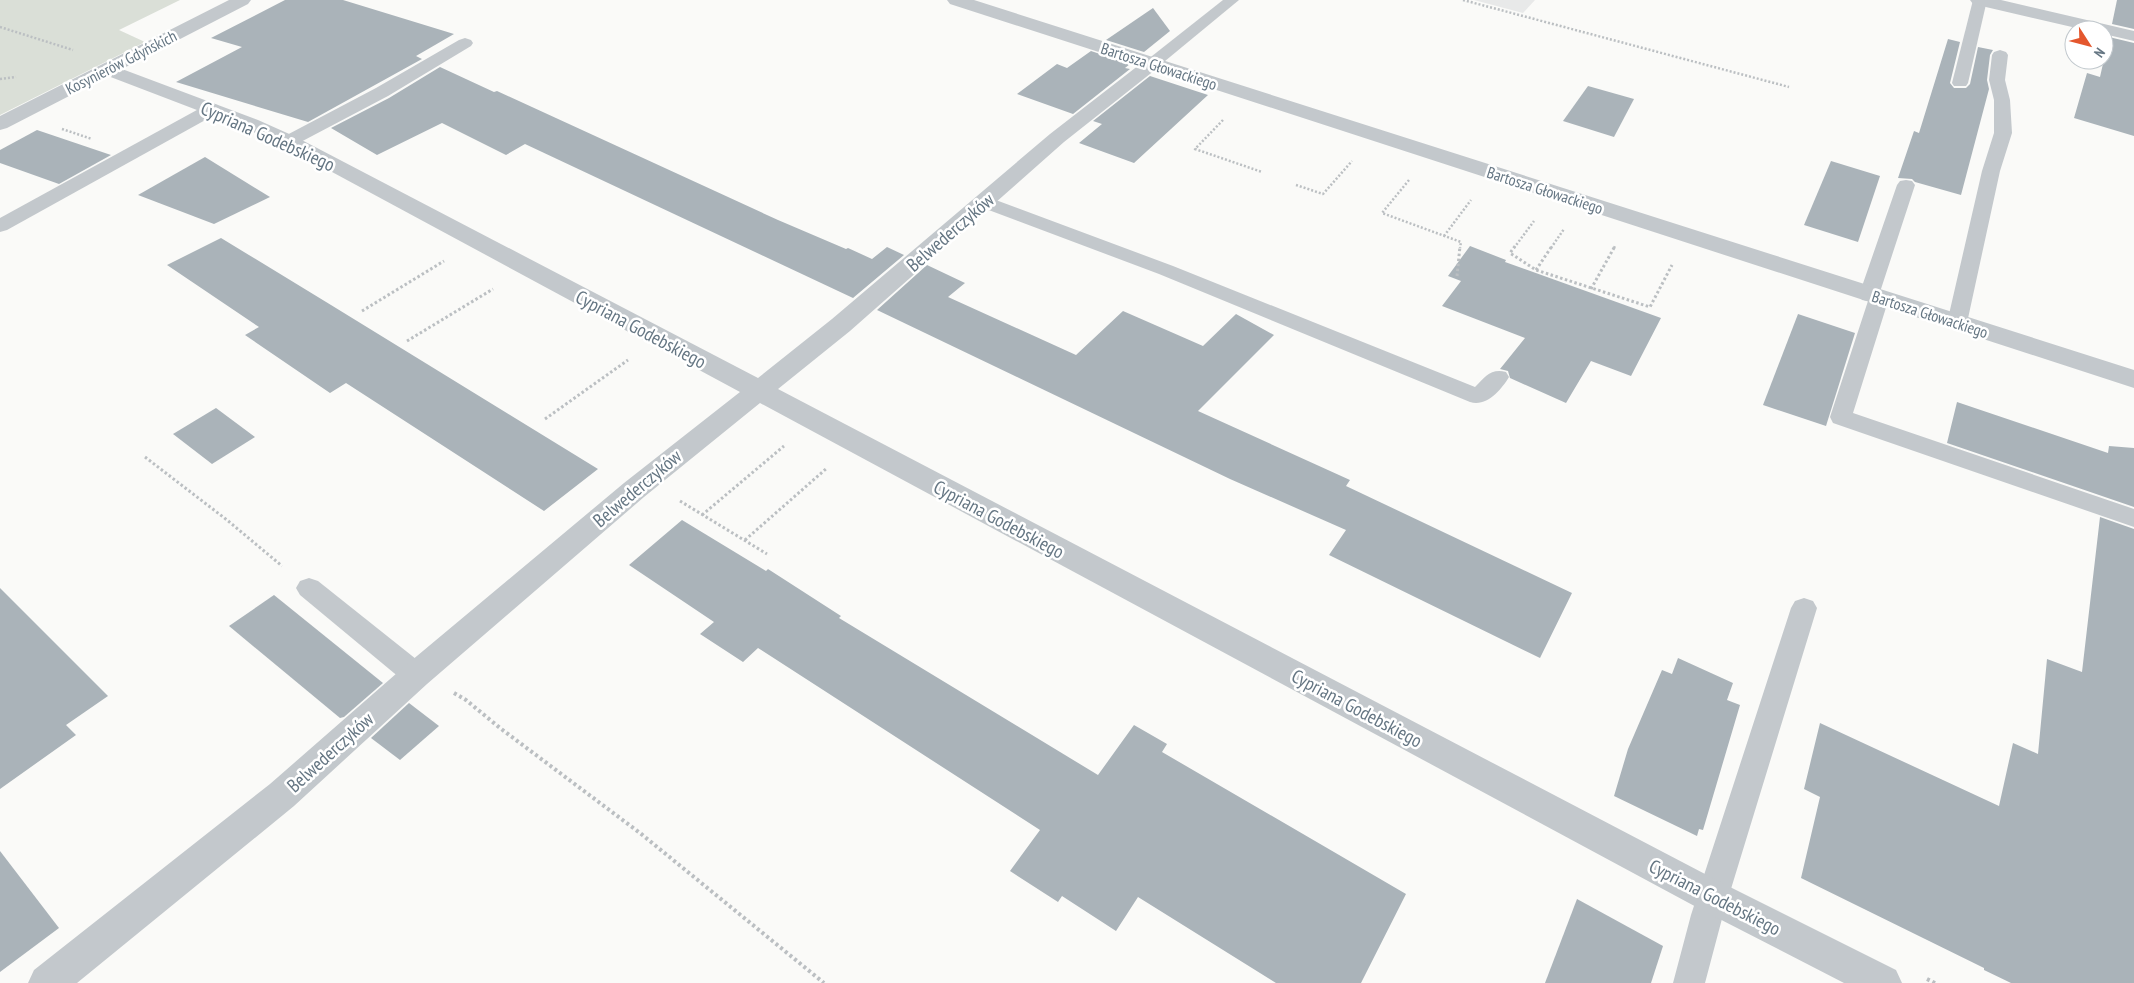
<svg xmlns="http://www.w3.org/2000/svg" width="2134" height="983" font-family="'PT Sans Narrow',sans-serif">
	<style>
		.built { fill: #e8e9e9 }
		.green { fill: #dadfd7 }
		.building { fill: #aab3b9 }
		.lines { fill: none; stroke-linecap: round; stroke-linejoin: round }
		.path-far2 { stroke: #bbbfc2; stroke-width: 2.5; stroke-dasharray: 2 2; stroke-linecap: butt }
		.path-far1 { stroke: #bbbfc2; stroke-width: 3; stroke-dasharray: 2.5 2.5; stroke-linecap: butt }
		.path { stroke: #bbbfc2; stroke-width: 4; stroke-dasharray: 3 3; stroke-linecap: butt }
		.service { fill: #c3c8cc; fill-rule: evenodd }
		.minor { fill: #c3c8cc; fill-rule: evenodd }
		.labels { text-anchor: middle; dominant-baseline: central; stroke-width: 5; stroke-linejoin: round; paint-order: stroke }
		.far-street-label { font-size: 16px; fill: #657683; stroke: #fff }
		.street-label { font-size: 19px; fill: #657683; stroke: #fff }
	</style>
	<rect width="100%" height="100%" fill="#fafaf8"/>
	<polygon class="built" points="1474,0 1535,0 1523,13"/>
	<polygon class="green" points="0,0 180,0 119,30 145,42 0,115"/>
	<g class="building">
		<polygon points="285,0 343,0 454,34 416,56 422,59 308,122 176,82 242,47 211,38"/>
		<polygon points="2117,0 2134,0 2134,29 2112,24"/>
		<polygon points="1153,8 1170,31 1144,52 1106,40"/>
		<polygon points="2109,37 2134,43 2134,136 2074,118 2087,73 2100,77"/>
		<polygon points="1948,39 1960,42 1950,83 1954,88 1966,88 1970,84 1978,47 1993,50 1990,55 1987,80 1989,89 1961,195 1915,182 1912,179 1898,178 1914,131 1919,133"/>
		<polygon points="1091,51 1130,64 1125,68 1130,69 1073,114 1017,94 1057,64 1067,68"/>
		<polygon points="440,67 494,92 497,91 778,220 846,249 848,248 872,259 887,247 904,255 853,298 525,144 506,155 442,123 377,155 331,128 389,98"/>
		<polygon points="1150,76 1208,95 1134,163 1079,143 1102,124 1093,121"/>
		<polygon points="1588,86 1634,99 1614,137 1563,121"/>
		<polygon points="37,130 111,155 59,184 0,163 0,150"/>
		<polygon points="205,157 270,197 214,224 138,195"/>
		<polygon points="1831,161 1880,176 1858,242 1804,225"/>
		<polygon points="221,238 331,305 598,469 544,511 346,383 330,393 245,335 259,327 167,265"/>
		<polygon points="1470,246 1506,260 1505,262 1661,318 1631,376 1591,361 1566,403 1510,378 1508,371 1500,369 1525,338 1442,306 1461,281 1448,276"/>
		<polygon points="927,265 965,283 948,297 1076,355 1123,311 1203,346 1236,314 1274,335 1198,411 1350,480 1346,486 1572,593 1540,658 1329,555 1346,530 1230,479 877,310"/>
		<polygon points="1798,314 1855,333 1826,426 1763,405"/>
		<polygon points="1957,402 2108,453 2109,446 2134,448 2134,507 1947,443"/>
		<polygon points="216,408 255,437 212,464 173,434"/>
		<polygon points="2100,517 2134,529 2134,983 2011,983 1984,970 1984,968 1801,878 1820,797 1804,789 1820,723 1999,806 2013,743 2038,754 2047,659 2082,672"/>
		<polygon points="682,520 766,571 768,569 841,616 839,618 1098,775 1134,725 1167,744 1162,752 1406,894 1361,983 1276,983 1138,897 1116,931 1062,896 1058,902 1010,871 1040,830 758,648 743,662 700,634 714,622 629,565"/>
		<polygon points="0,588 108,696 66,725 76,735 0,789"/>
		<polygon points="274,595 383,683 344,717 340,718 229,626"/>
		<polygon points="1678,658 1733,683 1727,700 1740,705 1703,830 1699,829 1697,836 1614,796 1628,749 1662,670 1672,674"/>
		<polygon points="409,703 439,726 400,760 371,738"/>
		<polygon points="0,851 59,928 0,972"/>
		<polygon points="1577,899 1663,946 1651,983 1545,983"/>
	</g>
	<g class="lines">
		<g class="path-far2">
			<polyline points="1463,0 1789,87"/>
			<polyline points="0,27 73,50"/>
			<polyline points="0,79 16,77"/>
			<polyline points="1223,120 1195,149 1262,172"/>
			<polyline points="62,129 92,139"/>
			<polyline points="1409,180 1382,213 1461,242 1460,248"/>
			<polyline points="1296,185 1323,194 1352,161"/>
			<polyline points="1444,236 1471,200"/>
			<polyline points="1514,248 1534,221"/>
			<polyline points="1551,248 1564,229"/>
			<polyline points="1614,248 1615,246"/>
		</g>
		<g class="path-far1">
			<polyline points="1515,246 1510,253 1536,270 1650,307 1672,265"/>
			<polyline points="1536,270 1552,246"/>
			<polyline points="1457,276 1460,246"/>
			<polyline points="1591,289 1615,246"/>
			<polyline points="362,311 444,261"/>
			<polyline points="407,341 493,289"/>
			<polyline points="545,419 628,360"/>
			<polyline points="145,457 227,520 282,566"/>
			<polyline points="680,501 767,554"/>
			<polyline points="702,515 784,446"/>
			<polyline points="745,540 827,468"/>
		</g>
		<g class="path">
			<polyline points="454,693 466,700 500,728 640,833 824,983"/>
			<polyline points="1927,979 1935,983"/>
		</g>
		<g class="service">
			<polygon points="1223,0 1239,0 1159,66 1147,66 1145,63 1147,60"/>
			<polygon points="1973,0 1987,0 1968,83 1966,86 1954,86 1952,83"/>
			<polygon points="465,38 471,40 473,43 471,46 388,96 295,145 289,146 283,145 280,141 283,137 376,88 459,40"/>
			<polygon points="2000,50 2006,52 2008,55 2005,80 2010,100 2012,133 2000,171 1967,323 1964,328 1957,330 1950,328 1947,323 1982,171 1994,133 1994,100 1989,80 1992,55 1994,52"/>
			<polygon points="212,104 218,105 220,109 218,113 7,230 0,232 0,218 206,105"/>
			<polygon points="1906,180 1912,181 1915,185 1880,292 1886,293 1889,298 1853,413 2134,509 2134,527 1833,423 1830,417 1868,301 1862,300 1859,295 1897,185 1900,181"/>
			<path d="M985,196L1173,266L1475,387C1485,377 1491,368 1506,372L1509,377C1501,390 1487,407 1470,402L1159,274L978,206L976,202L978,198Z"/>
			<polygon points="309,578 318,581 426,667 430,675 426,683 416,686 406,683 300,595 296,588 300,581"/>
			<polygon points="1804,598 1813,601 1817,608 1723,915 1705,983 1673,983 1691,915 1791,608 1795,601"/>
		</g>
		<g class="minor">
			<polygon points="229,0 251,0 248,4 122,69 258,120 296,137 758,378 832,319 1050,134 1139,65 950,4 947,0 974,0 2134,370 2134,388 1155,70 1064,142 850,331 778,389 1726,885 1896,970 1902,983 1844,983 1700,909 760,403 644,497 427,684 294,806 77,983 28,983 34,970 270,784 405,666 624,483 740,392 282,145 244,128 108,76 7,128 0,130 0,116"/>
			<polygon points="1970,0 2001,0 2134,31 2134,41 2104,34 2104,30 2085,30 1973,4"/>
		</g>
	</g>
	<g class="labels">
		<g class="far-street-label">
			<text transform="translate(121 62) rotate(-27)">Kosynierów Gdyńskich</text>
			<text transform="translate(1159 66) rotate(18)">Bartosza Głowackiego</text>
			<text transform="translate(1545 190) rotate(18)">Bartosza Głowackiego</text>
			<text transform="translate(1930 314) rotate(18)">Bartosza Głowackiego</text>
		</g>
		<g class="street-label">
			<text transform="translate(268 136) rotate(24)">Cypriana Godebskiego</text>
			<text transform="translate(950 232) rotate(-41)">Belwederczyków</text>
			<text transform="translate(641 329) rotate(28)">Cypriana Godebskiego</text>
			<text transform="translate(637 488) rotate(-40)">Belwederczyków</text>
			<text transform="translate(999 519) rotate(28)">Cypriana Godebskiego</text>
			<text transform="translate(1357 708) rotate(28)">Cypriana Godebskiego</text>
			<text transform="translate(330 752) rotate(-42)">Belwederczyków</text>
			<text transform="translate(1715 897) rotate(27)">Cypriana Godebskiego</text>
		</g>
	</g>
	<g transform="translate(2089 45) rotate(126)"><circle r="24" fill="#ffffff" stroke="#c1c8cd"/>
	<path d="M0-4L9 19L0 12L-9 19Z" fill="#e4572e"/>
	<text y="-8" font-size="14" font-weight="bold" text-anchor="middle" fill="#657683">N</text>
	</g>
</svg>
